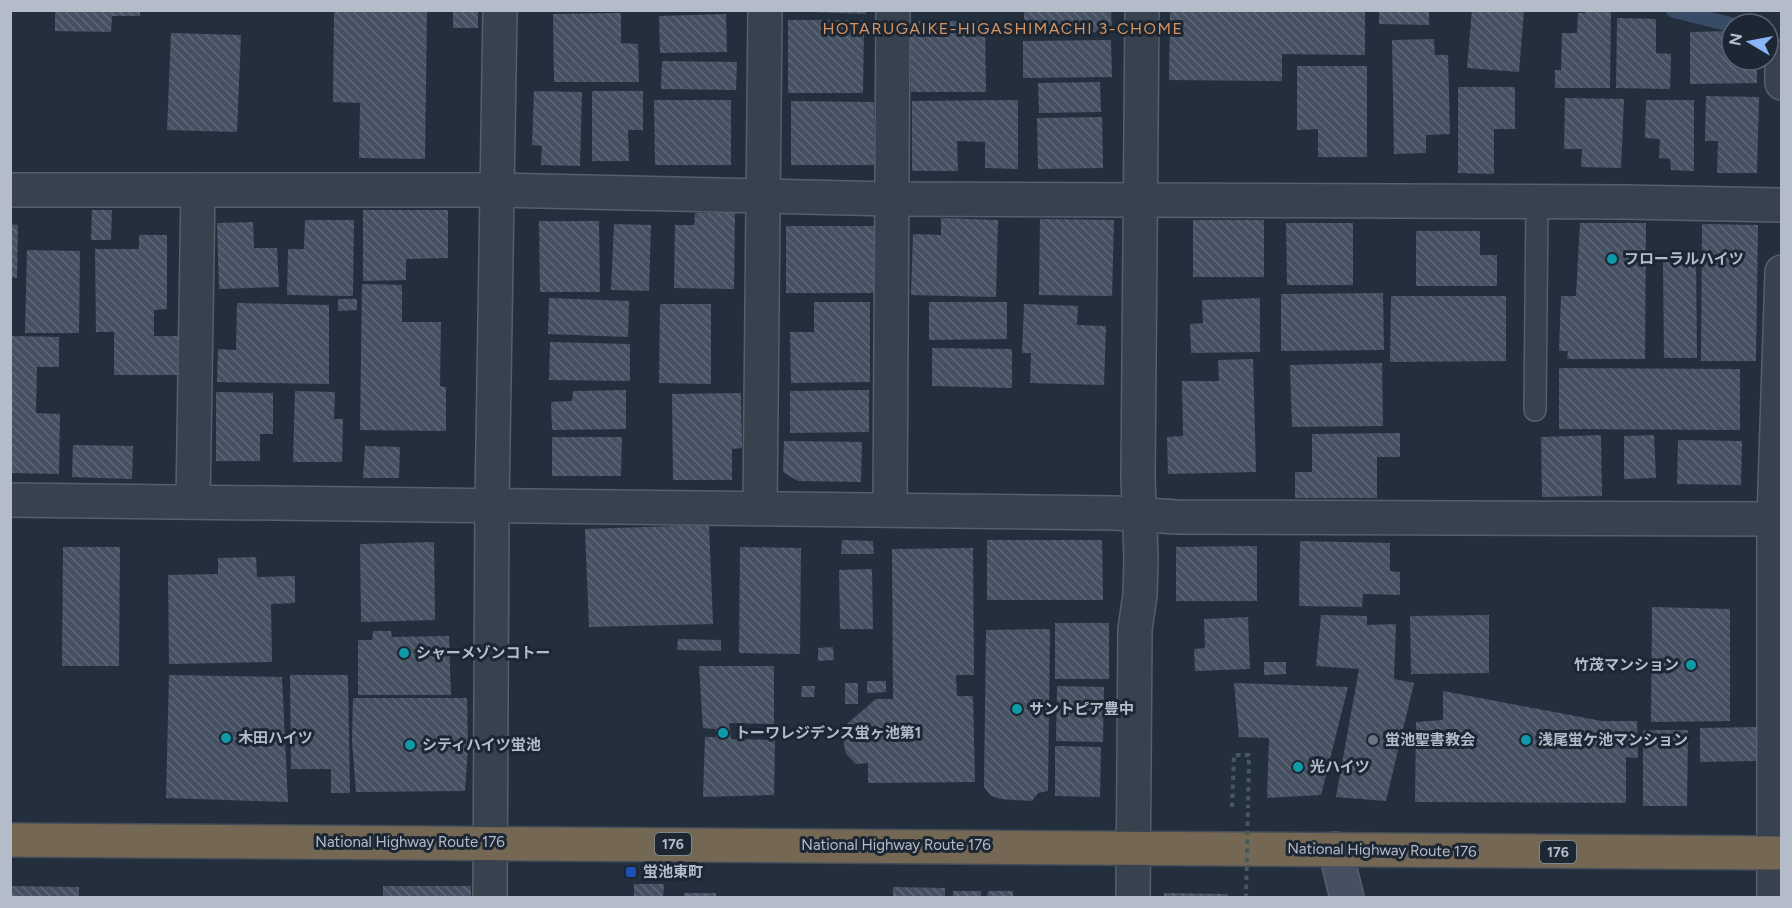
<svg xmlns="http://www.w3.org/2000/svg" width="1792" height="908" font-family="Figtree,'Noto Sans JP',sans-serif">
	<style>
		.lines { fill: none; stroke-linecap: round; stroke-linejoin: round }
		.stream { stroke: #394c67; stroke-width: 15 }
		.building { fill: url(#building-back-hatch) }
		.lane-casing { stroke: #565f6c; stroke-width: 24 }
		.street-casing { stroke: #565f6c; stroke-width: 36 }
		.secondary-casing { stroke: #565f6c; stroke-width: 36 }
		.highway-casing { stroke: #434c59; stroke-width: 36 }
		.path { stroke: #44595c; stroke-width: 4; stroke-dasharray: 4.5 4.5; stroke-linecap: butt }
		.lane { stroke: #38414e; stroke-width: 21 }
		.street { stroke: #38414e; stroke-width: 33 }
		.secondary { stroke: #465061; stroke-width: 33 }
		.highway { stroke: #746855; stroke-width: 33 }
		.path-bridge { stroke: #44595c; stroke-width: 4; stroke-dasharray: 4.5 4.5; stroke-linecap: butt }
		.culture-dot { fill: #0f9aa8; stroke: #1d2633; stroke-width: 2 }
		.worship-dot { fill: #6b7280; stroke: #1d2633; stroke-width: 2 }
		.transit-dot { fill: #1a4fb4; stroke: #1d2633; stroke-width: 2 }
		.labels { text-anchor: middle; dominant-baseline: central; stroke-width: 6; stroke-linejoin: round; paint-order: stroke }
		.shield { fill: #1d2633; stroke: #878f9c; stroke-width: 1.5 }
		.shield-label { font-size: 14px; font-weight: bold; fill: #b4bcc9 }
		.poi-label { font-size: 15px; font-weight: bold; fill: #b4bcc9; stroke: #1d2633; text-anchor: start }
		.street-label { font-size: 15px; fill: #b4bcc9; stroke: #1d2633 }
		.neighbourhood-label { font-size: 16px; letter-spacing: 1.5px; fill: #d59563; stroke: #1d2633 }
	</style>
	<defs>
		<pattern id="building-back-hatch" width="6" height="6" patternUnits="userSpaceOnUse" patternTransform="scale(1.5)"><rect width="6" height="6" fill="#455162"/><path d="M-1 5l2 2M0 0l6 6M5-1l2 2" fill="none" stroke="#5d6877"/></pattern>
	</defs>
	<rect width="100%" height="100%" fill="#242f3e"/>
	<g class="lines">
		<polyline class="stream" points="1673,10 1732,25"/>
	</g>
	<g class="building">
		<polygon points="55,10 140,10 140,16 112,16 111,32 55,31"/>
		<polygon points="334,10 427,10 425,159 359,158 360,103 333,102"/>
		<rect x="453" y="10" width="25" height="18"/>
		<polygon points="813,10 866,10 866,14 813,12"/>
		<polygon points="1024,10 1111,10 1112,32 1040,33 1024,21"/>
		<polygon points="1170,10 1365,10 1365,55 1282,54 1282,81 1169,80"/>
		<polygon points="1379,10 1429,10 1429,25 1379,24"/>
		<polygon points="1472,10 1524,10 1519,72 1467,68"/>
		<polygon points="1585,10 1611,10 1610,88 1555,88 1555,70 1561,70 1562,33 1577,33 1578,13 1585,13"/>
		<polygon points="621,13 621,43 638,44 639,82 554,82 553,14"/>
		<polygon points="726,14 727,52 660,53 659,16"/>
		<polygon points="1617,18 1656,19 1656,53 1671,54 1670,89 1616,88"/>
		<polygon points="788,20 864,20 863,93 788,93"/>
		<polygon points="910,21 985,21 986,92 911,92"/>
		<polygon points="1728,31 1728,53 1732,53 1732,60 1737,60 1737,63 1757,62 1757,83 1690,84 1690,32"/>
		<polygon points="171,33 241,35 237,132 167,130"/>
		<polygon points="1434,39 1435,55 1448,55 1450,134 1426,135 1426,153 1394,154 1392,40"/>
		<polygon points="1111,40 1112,77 1023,78 1023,41"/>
		<polygon points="662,61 737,62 736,90 661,89"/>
		<polygon points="1297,66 1367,66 1367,157 1318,157 1318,129 1297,130"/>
		<polygon points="1100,82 1101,112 1039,113 1038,83"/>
		<polygon points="1458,87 1515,87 1515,129 1494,129 1494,174 1458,173"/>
		<polygon points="534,91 582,92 580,166 541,165 542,146 532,145"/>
		<polygon points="592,91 643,91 643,130 628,130 629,161 592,161"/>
		<polygon points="1706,96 1759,97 1757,173 1717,173 1718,141 1705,141"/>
		<polygon points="1565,98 1624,99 1621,168 1581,167 1582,149 1564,149"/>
		<polygon points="654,100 731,100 731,165 655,165"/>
		<polygon points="1018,100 1018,169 985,168 985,142 957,141 958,171 912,171 912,101"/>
		<polygon points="1646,100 1694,100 1694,171 1671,170 1670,159 1659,158 1660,139 1645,138"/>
		<polygon points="791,101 874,102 874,165 791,165"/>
		<polygon points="1102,117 1103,168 1038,169 1037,118"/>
		<polygon points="92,210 112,210 111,240 91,240"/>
		<polygon points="363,210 448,210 448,258 406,259 406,280 363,281"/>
		<polygon points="695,213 735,213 734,289 674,288 675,225 694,225"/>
		<polygon points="941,218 998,220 996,297 911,295 913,234 941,235"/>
		<polygon points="1040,219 1114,220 1112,296 1039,295"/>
		<polygon points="305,220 354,220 353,296 287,295 288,249 304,249"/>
		<rect x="1193" y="220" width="71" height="57"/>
		<polygon points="539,221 599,221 600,292 540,292"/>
		<polygon points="253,222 254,248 277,248 279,287 219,289 217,223"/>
		<polygon points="1286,223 1353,223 1353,285 1287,285"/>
		<polygon points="1580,223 1646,223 1645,359 1567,359 1568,351 1559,351 1561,296 1576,296"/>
		<polygon points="10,224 18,225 17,278 10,277"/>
		<polygon points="614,224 651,225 649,291 611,290"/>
		<polygon points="1702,224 1758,225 1756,361 1701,361"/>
		<rect x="786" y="226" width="88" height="67"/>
		<polygon points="1416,231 1480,231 1480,255 1497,255 1497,286 1416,286"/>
		<polygon points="139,235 167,235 167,309 154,310 154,336 178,336 177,375 114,375 114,332 96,332 95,249 139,249"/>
		<polygon points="27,250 80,251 79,333 25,333"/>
		<polygon points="1696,261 1697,358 1664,358 1663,262"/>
		<polygon points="362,284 402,285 402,322 441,322 440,386 446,387 446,431 360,430"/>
		<polygon points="1383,293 1384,350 1281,351 1281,294"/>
		<polygon points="1391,296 1506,296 1506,361 1390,362"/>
		<polygon points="549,298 629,301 628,337 548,334"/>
		<polygon points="1260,298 1260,352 1191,353 1190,324 1203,323 1202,300"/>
		<polygon points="338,299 357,299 357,310 338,311"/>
		<polygon points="814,302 870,302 870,382 791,383 790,332 814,332"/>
		<polygon points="929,302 1007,302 1007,339 929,340"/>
		<polygon points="237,303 329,305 329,384 217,382 218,349 236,350"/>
		<polygon points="660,304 711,304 711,384 659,383"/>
		<polygon points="1024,304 1078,306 1077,325 1106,326 1104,385 1030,383 1031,353 1022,353"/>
		<polygon points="10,336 59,337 59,367 37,367 36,413 60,414 59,474 10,473"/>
		<polygon points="550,342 630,344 630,381 549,380"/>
		<polygon points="932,348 1012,349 1012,388 932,386"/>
		<polygon points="1253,359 1256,472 1168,474 1167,437 1183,436 1182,381 1219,381 1218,360"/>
		<polygon points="1382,363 1383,426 1292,427 1290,365"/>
		<polygon points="1559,368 1740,369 1740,430 1559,429"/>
		<polygon points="626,390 626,429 552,430 551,402 572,401 573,391"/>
		<polygon points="869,390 869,432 790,433 790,391"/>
		<polygon points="295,391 335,392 334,419 343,419 342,462 293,462"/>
		<polygon points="216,392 273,393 273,434 260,434 260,461 216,461"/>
		<polygon points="741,393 742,448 732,449 732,480 673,480 672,394"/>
		<polygon points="1400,433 1400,457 1377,457 1377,498 1295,498 1295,472 1312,472 1312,434"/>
		<polygon points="1601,435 1602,496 1542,497 1541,437"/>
		<polygon points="1654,435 1656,478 1624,479 1624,436"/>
		<polygon points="552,437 622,437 621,476 552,476"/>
		<polygon points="1678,440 1742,441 1741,485 1677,484"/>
		<polygon points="784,441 862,442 861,482 798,481 783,472"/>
		<polygon points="73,445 133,446 132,479 72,477"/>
		<polygon points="365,446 400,447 399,478 363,478"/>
		<polygon points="709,525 713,624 589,627 585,529"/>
		<polygon points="842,540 873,541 874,554 841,554"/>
		<polygon points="987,540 1102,540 1103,600 987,600"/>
		<polygon points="1300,541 1390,543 1390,571 1400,572 1400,595 1363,594 1362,607 1299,606"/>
		<polygon points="434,542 435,620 361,622 360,544"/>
		<polygon points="1257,546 1257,601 1176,601 1176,547"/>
		<polygon points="63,547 120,547 119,666 62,666"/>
		<polygon points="740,547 801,548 800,654 739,653"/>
		<polygon points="973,548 974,675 956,675 957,696 973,696 975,782 868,783 868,763 856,764 846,754 841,729 876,699 893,699 892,549"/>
		<polygon points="256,557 257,577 295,576 295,603 271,604 272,662 169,664 168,575 218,574 218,558"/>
		<polygon points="872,569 873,629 840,629 839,570"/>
		<polygon points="1652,607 1730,609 1730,721 1651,722"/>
		<polygon points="1321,615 1367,616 1367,625 1396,624 1394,679 1414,683 1386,801 1336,797 1359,669 1316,666"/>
		<polygon points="1489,615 1489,673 1411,674 1410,616"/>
		<polygon points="1248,617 1250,669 1195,671 1194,649 1205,648 1204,619"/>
		<rect x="1055" y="623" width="54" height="56"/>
		<polygon points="1050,629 1048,791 1038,793 1032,801 1000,799 990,795 984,787 986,630"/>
		<polygon points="373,631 391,631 392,637 449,636 451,695 358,695 358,640 372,640"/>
		<polygon points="678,639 721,640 721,651 677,650"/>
		<polygon points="833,647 834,660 818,661 818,648"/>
		<polygon points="1264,662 1286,662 1286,674 1264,675"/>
		<polygon points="699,666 774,666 774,724 729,723 731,739 775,740 774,795 703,797 705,737 716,737 716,729 703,728"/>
		<polygon points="169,675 282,677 288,802 166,798"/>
		<polygon points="290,675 348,675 350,793 331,793 331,769 291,769"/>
		<polygon points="867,681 886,681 886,692 867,693"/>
		<rect x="845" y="683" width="13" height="21"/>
		<polygon points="1234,683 1348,687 1321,795 1267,798 1269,738 1239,737"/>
		<polygon points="802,686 815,686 814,697 801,697"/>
		<polygon points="1057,686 1104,687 1103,742 1056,741"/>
		<polygon points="1443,691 1602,721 1637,721 1638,758 1626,757 1626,803 1415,802 1416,722 1443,720"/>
		<polygon points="353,698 467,698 468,747 465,791 356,792 352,742"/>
		<polygon points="1756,727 1756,761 1700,762 1700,728"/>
		<polygon points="1643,730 1688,730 1687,806 1643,806"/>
		<polygon points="1055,746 1101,747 1100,797 1055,796"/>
		<polygon points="634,884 664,884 663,898 634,898"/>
		<polygon points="10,886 79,887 79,898 10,898"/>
		<rect x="383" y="886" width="88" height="12"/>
		<polygon points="893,887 945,888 945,898 893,898"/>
		<rect x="953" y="891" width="28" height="7"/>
		<polygon points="988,891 1013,891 1013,898 987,898"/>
		<rect x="684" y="893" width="32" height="5"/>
		<polygon points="1164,893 1227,894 1229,898 1164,898"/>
	</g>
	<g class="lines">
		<defs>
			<polyline id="lane" points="1535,410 1537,201"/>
			<g id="street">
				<polyline points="1782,57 1782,83"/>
				<polyline points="10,190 497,190 892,199 1624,202 1782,205"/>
				<polyline points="10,500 1115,513 1177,517 1774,519"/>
				<polyline points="193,502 198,190"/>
				<polyline points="760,508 765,10"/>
				<polyline points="890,510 893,10"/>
				<polyline points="490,898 492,504 500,10"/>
				<polyline points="1133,898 1135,629 1140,595 1141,558 1138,478 1142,10"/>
				<polyline points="1774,898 1774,519 1782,272"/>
			</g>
			<polyline id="secondary" points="1335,849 1347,898"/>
			<polyline id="highway" points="10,840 1782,853"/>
		</defs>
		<use href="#lane" class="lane-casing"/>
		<use href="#street" class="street-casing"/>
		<use href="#secondary" class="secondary-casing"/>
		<use href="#highway" class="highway-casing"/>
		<polyline class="path" points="1232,807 1234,755 1249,755 1248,807"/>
		<use href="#lane" class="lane"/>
		<use href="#street" class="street"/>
		<use href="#secondary" class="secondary"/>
		<use href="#highway" class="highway"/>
		<polyline class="path-bridge" points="1246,898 1248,807"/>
	</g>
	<g class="culture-dot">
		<circle cx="1612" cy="259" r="6"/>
		<circle cx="404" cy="653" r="6"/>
		<circle cx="1691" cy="665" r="6"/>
		<circle cx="1017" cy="709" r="6"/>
		<circle cx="723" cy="733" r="6"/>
		<circle cx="226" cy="738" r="6"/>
		<circle cx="1526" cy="740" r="6"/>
		<circle cx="410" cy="745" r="6"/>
		<circle cx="1298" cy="767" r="6"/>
	</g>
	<circle class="worship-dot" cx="1373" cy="740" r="6"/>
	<rect class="transit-dot" x="625" y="866" width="12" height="12" rx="3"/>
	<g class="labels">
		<g class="shield">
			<rect x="655" y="833" width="36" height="22" rx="4.5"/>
			<rect x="1540" y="841" width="36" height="22" rx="4.5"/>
		</g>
		<g class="shield-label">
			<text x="673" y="844">176</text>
			<text x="1558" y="852">176</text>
		</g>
		<g class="poi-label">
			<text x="1624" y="259">フローラルハイツ</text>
			<text x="416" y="653">シャーメゾンコトー</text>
			<text x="1679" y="665" text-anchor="end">竹茂マンション</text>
			<text x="1029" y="709">サントピア豊中</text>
			<text x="735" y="733">トーワレジデンス蛍ヶ池第1</text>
			<text x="238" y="738">木田ハイツ</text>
			<text x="1385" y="740">蛍池聖書教会</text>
			<text x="1538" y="740">浅尾蛍ケ池マンション</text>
			<text x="422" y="745">シティハイツ蛍池</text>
			<text x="1310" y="767">光ハイツ</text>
			<text x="643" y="872">蛍池東町</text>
		</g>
		<g class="street-label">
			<text x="410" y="842">National Highway Route 176</text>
			<text x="896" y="845">National Highway Route 176</text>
			<text transform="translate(1382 850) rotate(1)">National Highway Route 176</text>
		</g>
		<g class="neighbourhood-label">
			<text x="1003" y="28">HOTARUGAIKE-HIGASHIMACHI 3-CHOME</text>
		</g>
	</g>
	<rect width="1792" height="908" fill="none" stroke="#b4bcc9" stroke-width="24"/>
	<g transform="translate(1750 42) rotate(280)"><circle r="28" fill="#1d2633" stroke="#59626f" stroke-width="1.5"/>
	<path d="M0-4.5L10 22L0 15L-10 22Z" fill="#8ab4f8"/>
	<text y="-9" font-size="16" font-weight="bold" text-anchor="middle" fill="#b4bcc9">N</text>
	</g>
</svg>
